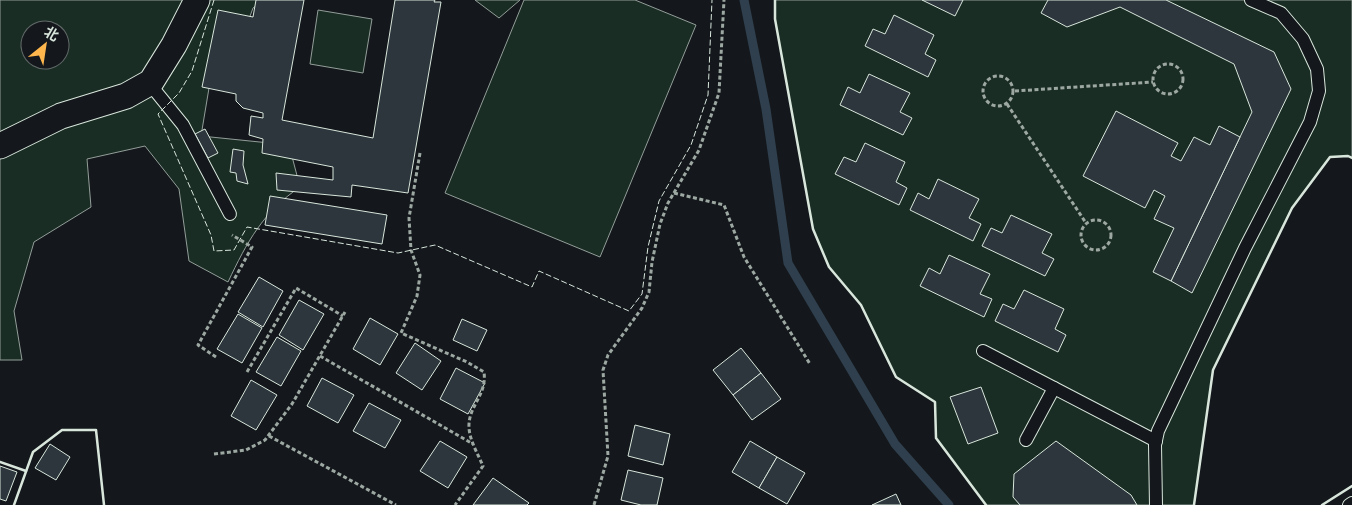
<svg xmlns="http://www.w3.org/2000/svg" width="1352" height="505" font-family="'Work Sans','Noto Sans SC',sans-serif">
	<style>
		.green { fill: #1a2d24; stroke: #939e99; fill-rule: evenodd }
		.lines { fill: none; stroke-linecap: round; stroke-linejoin: round }
		.stream { stroke: #2f3f4d; stroke-width: 9 }
		.building { fill: #2c363c; stroke: #d8e6dc }
		.lane-casing { stroke: #d8e6dc; stroke-width: 14 }
		.street-casing { stroke: #d8e6dc; stroke-width: 27 }
		.path { stroke: #9da8a2; stroke-width: 3; stroke-dasharray: 4 2.5; stroke-linecap: butt }
		.lane { stroke: #14181c; stroke-width: 12 }
		.street { stroke: #14181c; stroke-width: 25 }
		.fence { stroke: #d8e6dc; stroke-width: 1; stroke-dasharray: 6 2.5; stroke-linecap: butt }
		.wall { stroke: #d8e6dc; stroke-width: 2.5 }
	</style>
	<rect width="100%" height="100%" fill="#14181c"/>
	<g class="green">
		<path d="M0,0H264L253,8L230,71L209,88L201,136L289,145L300,187C263,212 247,242 228,282L189,261L179,189L145,146L87,159L91,207L34,242L14,311L22,360H0ZM30,30H60V60H30Z"/>
		<polygon points="475,0 520,0 499,18"/>
		<polygon points="524,0 635,0 696,25 600,257 445,193"/>
		<polygon points="775,0 1352,0 1352,158 1348,156 1330,157 1292,208 1213,370 1194,505 986,505 983,501 936,438 935,402 896,377 861,305 829,267 813,229 775,19"/>
		<polygon points="318,10 372,19 363,73 310,64"/>
	</g>
	<g class="lines">
		<polyline class="stream" points="744,0 766,109 788,263 895,444 949,505"/>
	</g>
	<g class="building">
		<polygon points="256,0 304,0 282,120 373,138 395,0 435,0 434,2 441,2 408,193 352,185 351,197 277,190 276,173 333,180 333,167 262,153 263,139 249,135 251,116 263,118 263,113 243,108 236,101 236,94 202,87 218,10 253,17"/>
		<polygon points="922,0 963,0 955,16"/>
		<polygon points="1048,0 1166,0 1274,52 1291,89 1192,293 1171,281 1252,112 1234,64 1120,7 1067,27 1041,13"/>
		<polygon points="894,15 934,35 925,54 936,60 928,77 865,46 873,29 885,34"/>
		<polygon points="869,74 910,93 900,112 912,118 903,135 840,105 848,87 860,93"/>
		<polygon points="1116,111 1178,143 1171,156 1181,161 1194,137 1210,145 1219,126 1240,137 1171,281 1153,272 1174,228 1154,219 1165,196 1154,190 1145,208 1083,176"/>
		<polygon points="205,129 218,153 208,158 195,134"/>
		<polygon points="865,143 905,162 896,182 907,188 899,205 835,174 844,157 856,162"/>
		<polygon points="233,149 244,151 243,165 248,184 237,181 236,173 230,172"/>
		<polygon points="938,179 979,199 969,218 981,224 973,241 910,210 918,193 929,199"/>
		<polygon points="270,196 387,215 382,244 265,225"/>
		<polygon points="1011,215 1052,234 1042,253 1054,259 1045,276 982,246 991,228 1002,233"/>
		<polygon points="949,255 990,274 980,294 992,299 984,317 920,286 929,268 940,274"/>
		<polygon points="259,277 283,291 263,327 238,312"/>
		<polygon points="1024,290 1064,309 1055,329 1066,335 1058,352 995,321 1003,304 1014,309"/>
		<polygon points="299,300 324,314 303,350 279,335"/>
		<polygon points="238,314 262,328 242,363 217,349"/>
		<polygon points="370,318 398,334 380,365 353,349"/>
		<polygon points="462,319 487,330 477,351 453,340"/>
		<polygon points="277,337 301,351 281,386 256,372"/>
		<polygon points="415,343 441,361 422,390 396,373"/>
		<polygon points="741,348 761,373 733,395 713,370"/>
		<polygon points="456,368 485,383 468,414 440,399"/>
		<polygon points="761,373 781,399 752,420 733,395"/>
		<polygon points="322,378 354,395 338,423 307,406"/>
		<polygon points="251,380 277,395 256,430 231,416"/>
		<polygon points="981,387 998,433 968,444 950,397"/>
		<polygon points="369,403 401,420 385,448 353,431"/>
		<polygon points="635,425 670,434 663,465 628,456"/>
		<polygon points="440,441 467,457 448,488 420,471"/>
		<polygon points="750,441 777,457 759,488 732,472"/>
		<polygon points="1056,441 1131,495 1137,505 1020,505 1013,497 1014,474"/>
		<polygon points="50,444 70,457 56,480 35,468"/>
		<polygon points="777,457 805,473 787,504 759,488"/>
		<polygon points="0,466 17,472 6,501 0,499"/>
		<polygon points="628,470 663,478 657,505 641,505 621,500"/>
		<polygon points="493,478 529,503 527,505 473,505"/>
		<polygon points="896,494 901,505 872,505"/>
	</g>
	<g class="lines">
		<defs>
			<g id="lane">
				<polyline points="149,83 183,125 230,214"/>
				<polyline points="983,351 1156,441"/>
				<polyline points="1026,440 1054,388"/>
				<polyline points="1156,505 1155,445 1158,431 1245,248 1310,122 1319,91 1317,69 1303,39 1281,13 1251,0"/>
				<polyline points="1349,505 1352,503"/>
			</g>
			<polyline id="street" points="0,146 61,116 126,96 151,82 174,45 197,0"/>
		</defs>
		<use href="#lane" class="lane-casing"/>
		<use href="#street" class="street-casing"/>
		<g class="path">
			<circle cx="1168" cy="79" r="15"/>
			<circle cx="998" cy="91" r="15"/>
			<polyline points="1015,91 1153,82"/>
			<polyline points="1007,104 1086,223"/>
			<path d="M420,153L409,218L411,250L420,275L417,296L401,333L467,362L484,372C487,394 470,405 469,424C468,438 478,454 483,466L455,505"/>
			<polyline points="674,193 724,205 744,257 810,364"/>
			<circle cx="1096" cy="235" r="15"/>
			<polyline points="320,356 473,444"/>
			<polyline points="216,357 198,345 252,247 232,235"/>
			<polyline points="247,372 296,288 343,316"/>
			<polyline points="269,436 396,505"/>
			<polyline points="214,454 246,450 265,440 292,404 345,312"/>
			<polyline points="594,505 608,456 603,370 608,355 642,308 649,292 652,262 660,224 668,203 699,150 719,93 724,0"/>
		</g>
		<use href="#lane" class="lane"/>
		<use href="#street" class="street"/>
		<polyline class="fence" points="214,0 192,71 179,93 158,114 211,235 214,251 234,250 247,227 398,253 435,245 532,287 539,271 629,311 642,294 648,247 659,201 691,145 708,95 712,0"/>
		<g class="wall">
			<polyline points="775,0 775,19 813,229 829,267 861,305 896,377 935,402 936,438 986,505"/>
			<polyline points="0,462 26,471"/>
			<polyline points="14,505 33,452 62,430 96,430 104,505"/>
			<polyline points="1194,505 1213,370 1292,208 1330,157 1348,156 1352,158"/>
			<polyline points="1322,505 1352,486"/>
		</g>
	</g>
	<g transform="translate(45 45) rotate(30)"><circle r="24" fill="#14181c" stroke="#626a69"/>
	<path d="M0-4L9 19L0 12L-9 19Z" fill="#ffb74d"/>
	<text y="-8" font-size="14" font-weight="bold" text-anchor="middle" fill="#d8e6dc">北</text>
	</g>
</svg>
